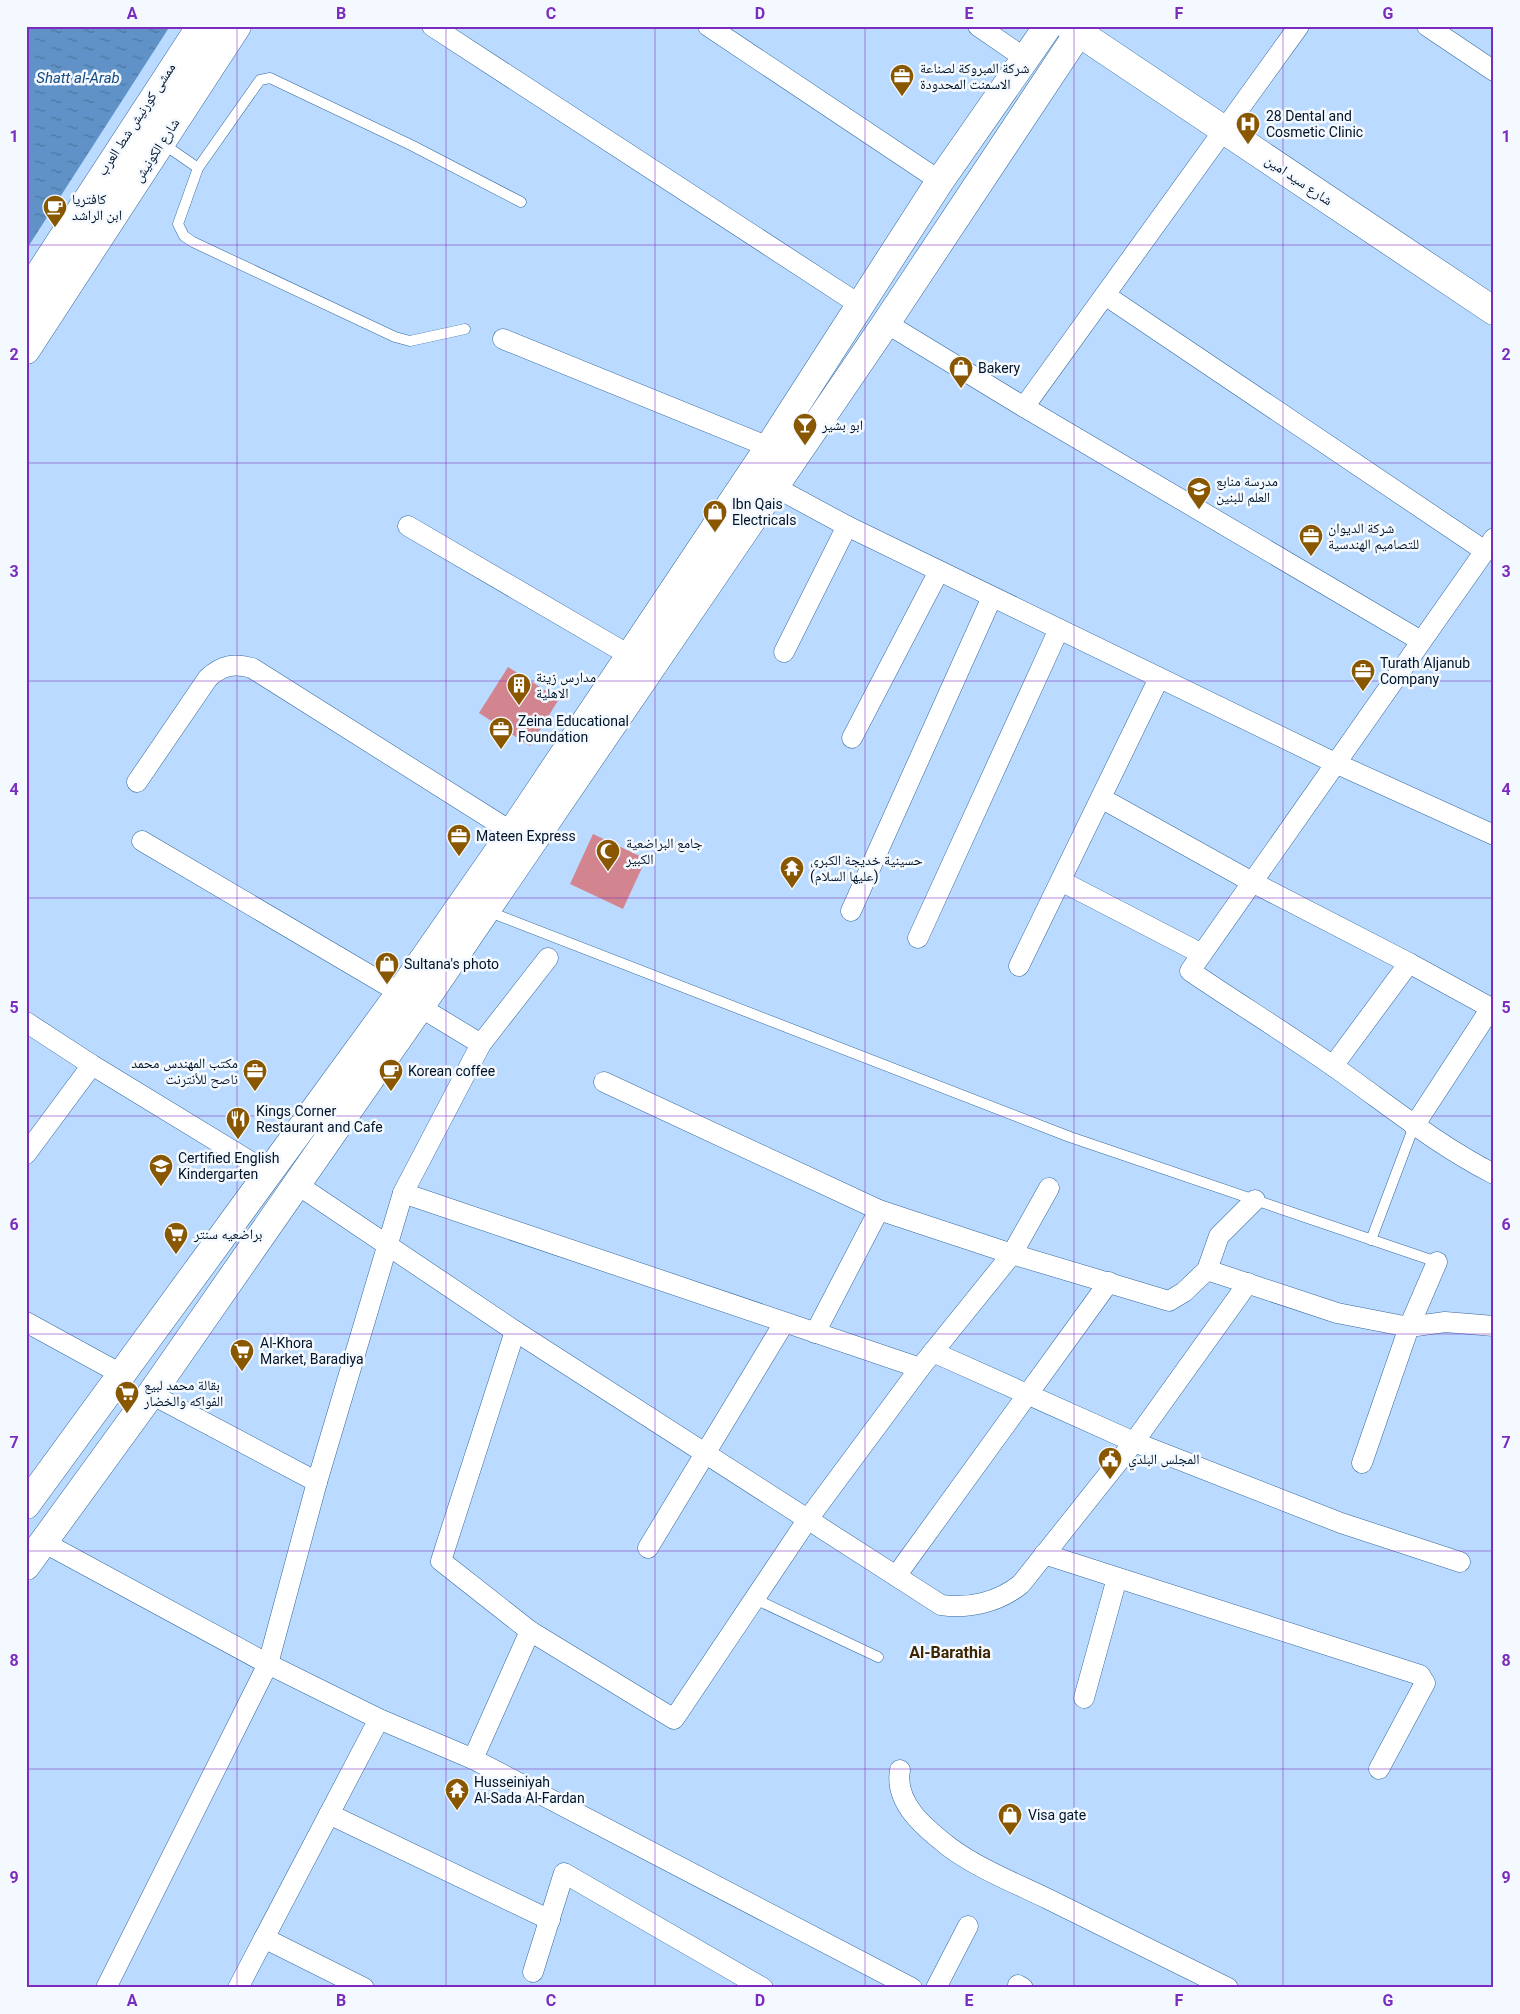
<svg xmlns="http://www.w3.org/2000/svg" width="1520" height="2014" font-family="Roboto,'Noto Naskh Arabic',sans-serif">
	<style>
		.water { fill: url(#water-ripples) }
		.building { fill: #d3858f }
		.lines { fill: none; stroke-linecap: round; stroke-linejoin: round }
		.lane-casing { stroke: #34689e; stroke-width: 11 }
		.street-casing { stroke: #34689e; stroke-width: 21 }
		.secondary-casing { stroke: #34689e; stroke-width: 29 }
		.lane { stroke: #fff; stroke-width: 10 }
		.street { stroke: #fff; stroke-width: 20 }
		.secondary { stroke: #fff; stroke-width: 28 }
		.grid { fill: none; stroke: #7b2cbf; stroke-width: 1; stroke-opacity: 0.55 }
		.labels { text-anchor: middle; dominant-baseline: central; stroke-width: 5; stroke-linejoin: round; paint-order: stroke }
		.poi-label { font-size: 14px; fill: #011328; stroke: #f3f9ff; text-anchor: start }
		.street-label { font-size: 14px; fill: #011328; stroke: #f3f9ff }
		.water-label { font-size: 15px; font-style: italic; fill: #164b7e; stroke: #f3f9ff }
		.quarter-label { font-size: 16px; font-weight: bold; fill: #3e2502; stroke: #f3f9ff }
		.neatline { fill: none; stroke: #7b2cbf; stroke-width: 2 }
		.grid-label { font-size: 16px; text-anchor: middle; font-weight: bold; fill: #7b2cbf }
	</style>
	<defs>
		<pattern id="water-ripples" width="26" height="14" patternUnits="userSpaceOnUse" patternTransform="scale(1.25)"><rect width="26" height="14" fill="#6092c7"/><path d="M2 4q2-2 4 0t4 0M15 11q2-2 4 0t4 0" fill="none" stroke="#4d76a2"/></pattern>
	</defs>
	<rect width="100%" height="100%" fill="#badbff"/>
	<polygon class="water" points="26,26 170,26 26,250"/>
	<g class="building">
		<polygon points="508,667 559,699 530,746 479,713"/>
		<polygon points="593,834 646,859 623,909 570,884"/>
	</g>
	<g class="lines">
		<defs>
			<g id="lane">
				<polyline points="162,143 198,168"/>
				<polyline points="465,329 410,341 395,337 193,242 184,236 178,224 198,168 260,80 270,78 411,145 521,202"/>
				<polyline points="487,911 1070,1137 1437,1262"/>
				<polyline points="1371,1240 1414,1126"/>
				<polyline points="755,1599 878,1657"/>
			</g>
			<g id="street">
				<polyline points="432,26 860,305"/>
				<polyline points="708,26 940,181"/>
				<polyline points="978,26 1026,59"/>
				<polyline points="1427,26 1494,71"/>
				<polyline points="26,287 196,26"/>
				<polyline points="1105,295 1485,551"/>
				<polyline points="886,323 1024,407 1421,641"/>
				<polyline points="503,339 769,447"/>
				<polyline points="1024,407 1299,26"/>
				<polyline points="773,486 847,526 1335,763 1494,835"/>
				<polyline points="408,526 629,655"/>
				<path d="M1494,538L1190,971C1237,1003 1286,1033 1333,1066C1386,1103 1435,1144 1494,1174"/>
				<polyline points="784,652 847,526"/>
				<polyline points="852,738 939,571"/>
				<path d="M137,782L208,678C222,665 234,663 252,668L512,832"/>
				<polyline points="1101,798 1252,882 1409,963 1491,1008 1414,1126"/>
				<polyline points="142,841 400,993"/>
				<polyline points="1061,881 1202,954"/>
				<polyline points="851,911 992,597"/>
				<polyline points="918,938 1059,629"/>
				<polyline points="1019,966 1159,678"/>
				<polyline points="420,1007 481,1044"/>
				<polyline points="26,1022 92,1065 269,1173"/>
				<polyline points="1333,1066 1409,963"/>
				<polyline points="604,1082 879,1210 1012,1254 1169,1301 1184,1292 1207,1270 1337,1313 1409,1327 1445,1322 1494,1326"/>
				<polyline points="26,1154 92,1065"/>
				<path d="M298,1185L515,1331L941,1605C970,1609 999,1602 1021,1584L1134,1442L1248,1283"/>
				<polyline points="403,1193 920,1368"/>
				<polyline points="1207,1270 1219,1236 1255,1200"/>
				<polyline points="26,1322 121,1374"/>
				<polyline points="515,1331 441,1561 530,1631 674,1719 808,1519 920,1368 1012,1254 1049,1188"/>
				<polyline points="815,1333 879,1210"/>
				<polyline points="933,1352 1134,1442 1341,1523 1460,1562"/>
				<polyline points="151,1394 317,1482"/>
				<polyline points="1362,1463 1409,1327 1437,1262"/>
				<polyline points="43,1542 268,1664 379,1719 473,1759 912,1988"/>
				<polyline points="648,1548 784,1323"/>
				<polyline points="1044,1554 1420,1675 1425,1683 1379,1769"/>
				<polyline points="896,1576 1109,1282"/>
				<polyline points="1084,1698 1117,1578"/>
				<polyline points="473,1759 530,1631"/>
				<path d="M900,1770C894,1803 925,1828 948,1846C977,1868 1015,1883 1048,1899C1108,1929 1168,1958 1228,1988"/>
				<polyline points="329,1814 550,1920"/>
				<polyline points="264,1938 364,1988"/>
				<polyline points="533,1972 564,1873 763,1988"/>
				<polyline points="1018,1985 1023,1988"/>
				<polyline points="106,1988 268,1664 317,1482 403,1193 481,1044 548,958"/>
				<polyline points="238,1988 379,1719"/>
				<polyline points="936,1988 968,1926"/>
			</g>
			<g id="secondary">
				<polyline points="1069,26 1494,311"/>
				<polyline points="26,313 213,26"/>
				<polyline points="26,350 237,26"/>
				<polyline points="26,1505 400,993 512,832 769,447 940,181 1048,26"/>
				<polyline points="26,1566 151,1394 420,1007 886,323 1083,26"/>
			</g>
		</defs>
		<use href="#lane" class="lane-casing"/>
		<use href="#street" class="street-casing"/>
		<use href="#secondary" class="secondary-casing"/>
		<use href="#lane" class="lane"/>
		<use href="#street" class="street"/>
		<use href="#secondary" class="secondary"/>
	</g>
	<path class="grid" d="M237,26V1988M446,26V1988M655,26V1988M865,26V1988M1074,26V1988M1283,26V1988M26,245H1494M26,463H1494M26,681H1494M26,898H1494M26,1116H1494M26,1334H1494M26,1551H1494M26,1769H1494"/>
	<defs>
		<symbol id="office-pin" viewBox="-11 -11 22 30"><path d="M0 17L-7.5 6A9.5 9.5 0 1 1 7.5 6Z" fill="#895700" stroke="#f3f9ff"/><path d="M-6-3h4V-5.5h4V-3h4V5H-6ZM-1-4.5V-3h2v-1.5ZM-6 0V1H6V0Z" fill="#fff"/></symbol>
		<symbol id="hospital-pin" viewBox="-11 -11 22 30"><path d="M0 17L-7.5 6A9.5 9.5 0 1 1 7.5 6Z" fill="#895700" stroke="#f3f9ff"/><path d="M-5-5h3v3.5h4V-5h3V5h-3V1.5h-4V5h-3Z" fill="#fff"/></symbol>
		<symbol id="cafe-pin" viewBox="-11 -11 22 30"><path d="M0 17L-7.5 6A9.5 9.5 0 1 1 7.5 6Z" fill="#895700" stroke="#f3f9ff"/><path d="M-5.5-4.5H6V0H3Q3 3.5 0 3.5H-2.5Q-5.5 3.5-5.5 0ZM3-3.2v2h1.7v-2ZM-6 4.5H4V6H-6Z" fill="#fff"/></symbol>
		<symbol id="shop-pin" viewBox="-11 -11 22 30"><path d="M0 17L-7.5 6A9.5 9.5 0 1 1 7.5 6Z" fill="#895700" stroke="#f3f9ff"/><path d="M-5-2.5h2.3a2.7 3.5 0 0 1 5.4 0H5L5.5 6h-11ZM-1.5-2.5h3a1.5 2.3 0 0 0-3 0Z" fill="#fff"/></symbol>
		<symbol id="bar-pin" viewBox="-11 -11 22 30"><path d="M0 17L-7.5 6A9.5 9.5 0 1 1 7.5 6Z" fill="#895700" stroke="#f3f9ff"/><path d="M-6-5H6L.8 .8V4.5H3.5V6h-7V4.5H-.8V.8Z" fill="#fff"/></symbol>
		<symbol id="school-pin" viewBox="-11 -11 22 30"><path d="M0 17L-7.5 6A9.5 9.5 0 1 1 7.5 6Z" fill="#895700" stroke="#f3f9ff"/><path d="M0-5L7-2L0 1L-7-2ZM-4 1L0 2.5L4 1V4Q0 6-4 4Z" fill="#fff"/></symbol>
		<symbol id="building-pin" viewBox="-11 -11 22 30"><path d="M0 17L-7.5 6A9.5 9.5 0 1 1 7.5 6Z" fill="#895700" stroke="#f3f9ff"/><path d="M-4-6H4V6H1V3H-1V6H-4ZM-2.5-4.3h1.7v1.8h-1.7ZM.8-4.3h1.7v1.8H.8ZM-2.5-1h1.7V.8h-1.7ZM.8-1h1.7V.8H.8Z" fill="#fff"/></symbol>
		<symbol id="mosque-pin" viewBox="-11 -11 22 30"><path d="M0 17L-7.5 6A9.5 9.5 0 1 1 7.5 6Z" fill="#895700" stroke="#f3f9ff"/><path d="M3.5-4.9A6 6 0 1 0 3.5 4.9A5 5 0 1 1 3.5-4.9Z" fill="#fff"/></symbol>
		<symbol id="temple-pin" viewBox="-11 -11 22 30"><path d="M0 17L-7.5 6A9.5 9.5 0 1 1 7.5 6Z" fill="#895700" stroke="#f3f9ff"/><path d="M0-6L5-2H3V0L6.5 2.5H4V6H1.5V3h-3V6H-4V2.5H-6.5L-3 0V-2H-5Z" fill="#fff"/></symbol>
		<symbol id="restaurant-pin" viewBox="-11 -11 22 30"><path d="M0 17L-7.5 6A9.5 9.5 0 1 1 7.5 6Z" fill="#895700" stroke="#f3f9ff"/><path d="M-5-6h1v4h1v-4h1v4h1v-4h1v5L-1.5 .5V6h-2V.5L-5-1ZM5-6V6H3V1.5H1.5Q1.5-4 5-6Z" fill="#fff"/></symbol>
		<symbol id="supermarket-pin" viewBox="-11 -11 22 30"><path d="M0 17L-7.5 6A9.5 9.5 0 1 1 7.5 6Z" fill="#895700" stroke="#f3f9ff"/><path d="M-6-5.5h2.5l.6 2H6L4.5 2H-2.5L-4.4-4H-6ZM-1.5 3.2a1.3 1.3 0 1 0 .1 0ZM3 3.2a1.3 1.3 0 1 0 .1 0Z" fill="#fff"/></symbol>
		<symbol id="civic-pin" viewBox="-11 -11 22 30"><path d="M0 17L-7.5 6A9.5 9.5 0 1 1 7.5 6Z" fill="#895700" stroke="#f3f9ff"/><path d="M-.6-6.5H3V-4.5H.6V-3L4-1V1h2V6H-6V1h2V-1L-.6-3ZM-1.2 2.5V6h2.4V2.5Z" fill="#fff"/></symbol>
	</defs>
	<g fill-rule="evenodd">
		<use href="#office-pin" x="888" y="62" width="28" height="38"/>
		<use href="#hospital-pin" x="1234" y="110" width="28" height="38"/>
		<use href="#cafe-pin" x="41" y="193" width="28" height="38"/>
		<use href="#shop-pin" x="947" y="354" width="28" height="38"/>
		<use href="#bar-pin" x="791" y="411" width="28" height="38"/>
		<use href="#school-pin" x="1185" y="475" width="28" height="38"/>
		<use href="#shop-pin" x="701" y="498" width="28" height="38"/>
		<use href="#office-pin" x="1297" y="522" width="28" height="38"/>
		<use href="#office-pin" x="1349" y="657" width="28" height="38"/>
		<use href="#building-pin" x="505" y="671" width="28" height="38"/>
		<use href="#office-pin" x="487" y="715" width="28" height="38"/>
		<use href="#office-pin" x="445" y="822" width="28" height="38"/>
		<use href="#mosque-pin" x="594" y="837" width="28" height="38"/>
		<use href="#temple-pin" x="778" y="854" width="28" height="38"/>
		<use href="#shop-pin" x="373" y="950" width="28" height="38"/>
		<use href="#office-pin" x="241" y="1057" width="28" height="38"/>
		<use href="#cafe-pin" x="377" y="1057" width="28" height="38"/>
		<use href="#restaurant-pin" x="224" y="1105" width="28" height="38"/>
		<use href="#school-pin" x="147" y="1152" width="28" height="38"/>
		<use href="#supermarket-pin" x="162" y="1220" width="28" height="38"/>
		<use href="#supermarket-pin" x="228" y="1337" width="28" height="38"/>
		<use href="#supermarket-pin" x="113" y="1379" width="28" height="38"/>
		<use href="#civic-pin" x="1096" y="1445" width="28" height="38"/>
		<use href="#temple-pin" x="443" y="1776" width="28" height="38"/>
		<use href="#shop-pin" x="996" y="1801" width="28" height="38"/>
	</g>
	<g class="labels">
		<g class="poi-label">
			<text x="920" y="68">شركة المبروكة لصناعة<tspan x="920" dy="16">الاسمنت المحدودة</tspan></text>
			<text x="1266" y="116">28 Dental and<tspan x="1266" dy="16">Cosmetic Clinic</tspan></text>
			<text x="72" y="199">كافتريا<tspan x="72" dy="16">ابن الراشد</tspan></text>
			<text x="978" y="368">Bakery</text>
			<text x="822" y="425">ابو بشير</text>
			<text x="1216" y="481">مدرسة منابع<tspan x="1216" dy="16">العلم للبنين</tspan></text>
			<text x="732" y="504">Ibn Qais<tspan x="732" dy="16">Electricals</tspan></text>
			<text x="1328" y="528">شركة الديوان<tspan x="1328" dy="16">للتصاميم الهندسية</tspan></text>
			<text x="1380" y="663">Turath Aljanub<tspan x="1380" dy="16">Company</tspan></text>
			<text x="536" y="677">مدارس زينة<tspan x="536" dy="16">الاهلية</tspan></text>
			<text x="518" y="721">Zeina Educational<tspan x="518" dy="16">Foundation</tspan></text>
			<text x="476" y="836">Mateen Express</text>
			<text x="626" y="843">جامع البراضعية<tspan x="626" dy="16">الكبير</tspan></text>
			<text x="810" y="860">حسينية خديجة الكبرى<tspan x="810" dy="16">(عليها السلام)</tspan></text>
			<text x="404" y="964">Sultana's photo</text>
			<text x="238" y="1063" text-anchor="end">مكتب المهندس محمد<tspan x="238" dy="16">ناصح للأنترنت</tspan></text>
			<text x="408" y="1071">Korean coffee</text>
			<text x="256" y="1111">Kings Corner<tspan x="256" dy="16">Restaurant and Cafe</tspan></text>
			<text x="178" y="1158">Certified English<tspan x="178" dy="16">Kindergarten</tspan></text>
			<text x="194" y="1234">براضعيه سنتر</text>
			<text x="260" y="1343">Al-Khora<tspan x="260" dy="16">Market, Baradiya</tspan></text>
			<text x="144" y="1385">بقالة محمد لبيع<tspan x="144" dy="16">الفواكه والخضار</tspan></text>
			<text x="1128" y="1459">المجلس البلدي</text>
			<text x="474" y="1782">Husseiniyah<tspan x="474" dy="16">Al-Sada Al-Fardan</tspan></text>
			<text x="1028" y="1815">Visa gate</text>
		</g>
		<g class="street-label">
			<text transform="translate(136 119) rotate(-57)">ممشى كورنيش شط العرب</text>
			<text transform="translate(156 150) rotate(-57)">شارع الكونيش</text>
			<text transform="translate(1299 180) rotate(34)">شارع سيد امين</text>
		</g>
		<g class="water-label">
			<text x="78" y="78">Shatt al-Arab</text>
		</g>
		<g class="quarter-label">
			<text x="950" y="1652">Al-Barathia</text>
		</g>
	</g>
	<rect width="1520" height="2014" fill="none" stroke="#f3f9ff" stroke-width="55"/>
	<rect x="28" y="28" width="1464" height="1958" class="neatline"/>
	<g class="grid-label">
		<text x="132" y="19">A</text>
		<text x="341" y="19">B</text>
		<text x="551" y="19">C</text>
		<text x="760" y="19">D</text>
		<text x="969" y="19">E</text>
		<text x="1179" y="19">F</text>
		<text x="1388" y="19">G</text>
		<text x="14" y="142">1</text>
		<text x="1506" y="142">1</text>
		<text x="14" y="360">2</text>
		<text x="1506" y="360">2</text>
		<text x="14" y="577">3</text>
		<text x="1506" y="577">3</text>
		<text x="14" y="795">4</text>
		<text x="1506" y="795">4</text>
		<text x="14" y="1013">5</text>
		<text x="1506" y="1013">5</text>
		<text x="14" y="1230">6</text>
		<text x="1506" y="1230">6</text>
		<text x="14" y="1448">7</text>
		<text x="1506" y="1448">7</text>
		<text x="14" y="1666">8</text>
		<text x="1506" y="1666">8</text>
		<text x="14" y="1883">9</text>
		<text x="1506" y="1883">9</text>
		<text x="132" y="2006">A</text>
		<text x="341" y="2006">B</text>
		<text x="551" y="2006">C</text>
		<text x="760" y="2006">D</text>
		<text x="969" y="2006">E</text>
		<text x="1179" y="2006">F</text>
		<text x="1388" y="2006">G</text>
	</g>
</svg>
